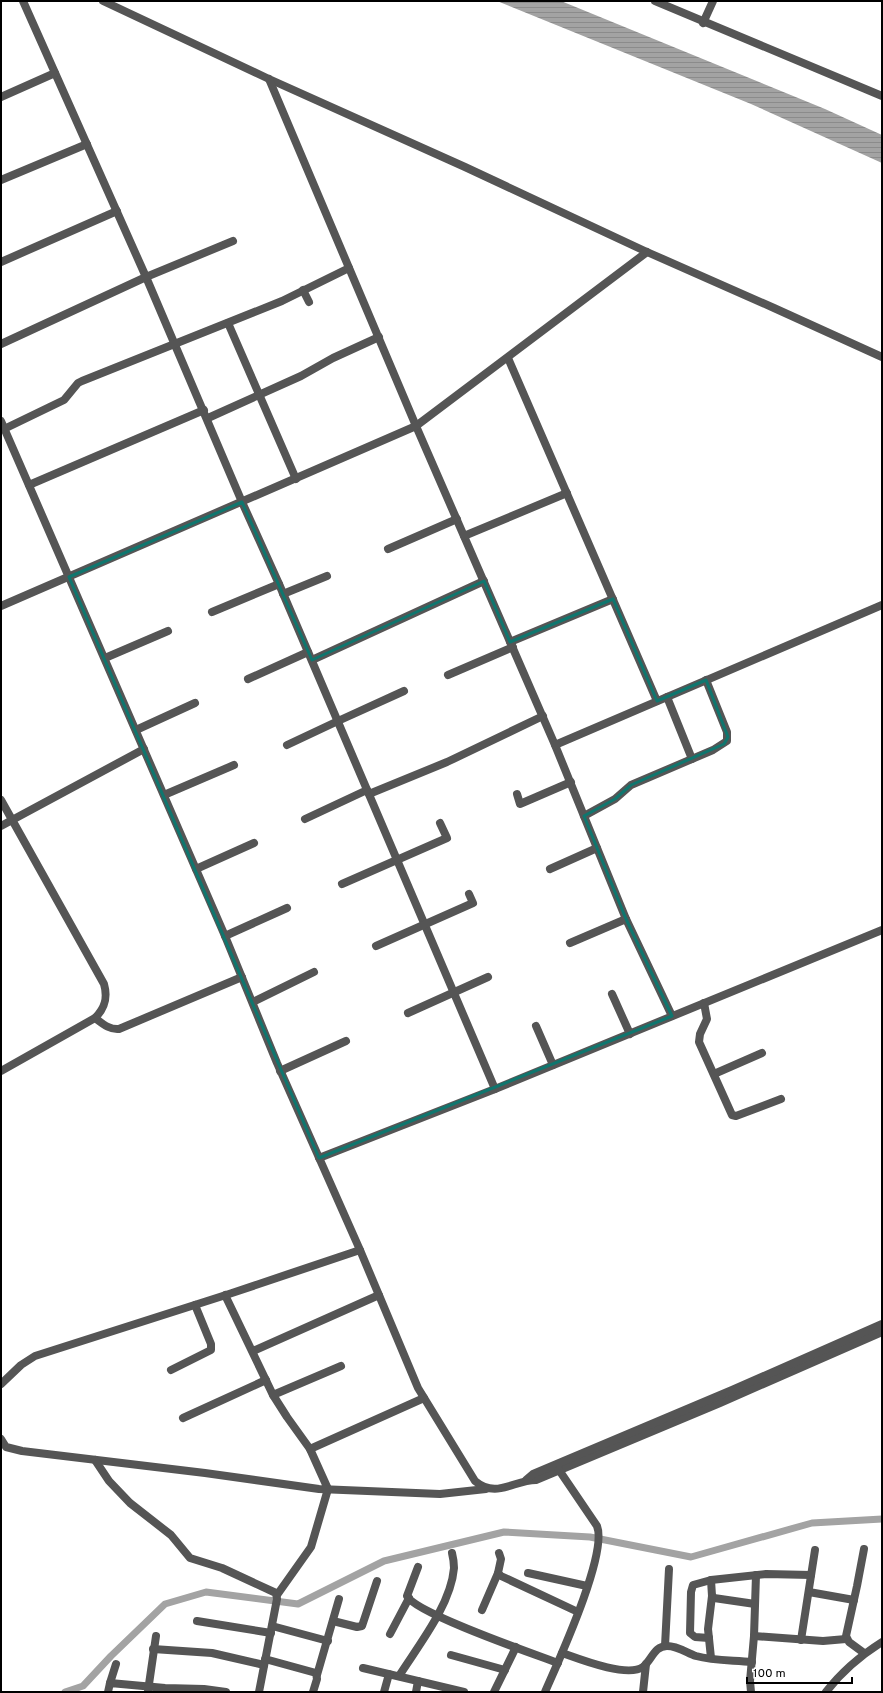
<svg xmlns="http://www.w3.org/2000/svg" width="883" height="1693" font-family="Overpass,sans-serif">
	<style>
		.water { fill: url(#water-rules) }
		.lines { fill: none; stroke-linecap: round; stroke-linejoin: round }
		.canal { stroke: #a3a3a3; stroke-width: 7 }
		.minor { stroke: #555; stroke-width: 8 }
		.marked { fill: none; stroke: #0f766e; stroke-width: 3; stroke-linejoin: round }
	</style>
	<defs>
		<pattern id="water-rules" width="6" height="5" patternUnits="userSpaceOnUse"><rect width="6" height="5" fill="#a3a3a3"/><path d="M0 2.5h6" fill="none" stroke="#8b8b8b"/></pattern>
	</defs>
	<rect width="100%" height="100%" fill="#fff"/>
	<polygon class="water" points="497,1 561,1 825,109 882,135 882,163 751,104"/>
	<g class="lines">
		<polyline class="canal" points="65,1692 83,1686 111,1656 165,1604 206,1592 298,1604 384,1561 504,1532 590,1537 691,1557 812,1523 882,1519"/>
		<g class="minor">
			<polyline points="23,1 146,277 242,502 279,584 495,1089"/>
			<polyline points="103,1 269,79 465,167 647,252 774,308 882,357"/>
			<polyline points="655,1 882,96"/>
			<polyline points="703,23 713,1"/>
			<polyline points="269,79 416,426 555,745 626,919 672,1016"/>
			<polyline points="1,97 55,73"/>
			<polyline points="1,180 87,144"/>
			<polyline points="1,262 117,211"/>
			<polyline points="303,290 309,302"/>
			<polyline points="228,323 296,479"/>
			<polyline points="1,344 146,277 233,241"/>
			<polyline points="508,358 657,701"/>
			<polyline points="208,418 301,376 333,358 379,337"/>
			<path d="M1,421L225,936L277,1063L360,1250L418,1388L475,1481C496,1499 514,1480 536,1480L720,1403L882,1332"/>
			<polyline points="4,429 64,400 78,383 82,381 282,301 349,268"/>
			<polyline points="29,485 204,410"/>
			<polyline points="464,536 567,493"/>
			<polyline points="388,549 457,519"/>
			<polyline points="283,594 327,576"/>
			<polyline points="1,606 416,426 647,252"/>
			<polyline points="212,612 279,584"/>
			<polyline points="510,642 613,599"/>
			<polyline points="105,658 168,631"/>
			<polyline points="312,660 484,581"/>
			<polyline points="448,675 513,647"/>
			<polyline points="248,679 308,652"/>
			<polyline points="667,697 692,759"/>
			<polyline points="136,730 195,703"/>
			<polyline points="287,745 338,721 404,691"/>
			<polyline points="555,745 882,605"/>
			<polyline points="369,794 447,762 543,716"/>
			<polyline points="517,794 520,804 571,782"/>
			<polyline points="164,795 234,765"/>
			<path d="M1,800L104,984C108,998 105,1008 95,1018L1,1071"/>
			<polyline points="584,816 615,799 631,785 713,750 727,741 727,732 706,680"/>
			<polyline points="305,819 367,790"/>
			<polyline points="1,826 144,749"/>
			<polyline points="196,869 254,843"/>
			<polyline points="550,869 597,848"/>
			<polyline points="342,884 447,838 440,823"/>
			<polyline points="225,936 287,908"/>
			<polyline points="570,943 626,919"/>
			<polyline points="376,946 473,903 469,894"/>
			<polyline points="612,994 630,1034"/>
			<polyline points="253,1002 314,972"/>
			<polyline points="704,1003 707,1019 700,1034 699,1042 732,1115 736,1116 781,1099"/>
			<polyline points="408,1013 488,977"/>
			<path d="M95,1018C102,1023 109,1030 119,1029L242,977"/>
			<polyline points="536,1026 553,1065"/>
			<polyline points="280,1071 346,1041"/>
			<polyline points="714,1074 762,1053"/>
			<polyline points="319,1158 495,1089 882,930"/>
			<polyline points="225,1295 273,1395 287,1417 310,1449 328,1489 311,1547 277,1595"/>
			<polyline points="253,1351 379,1295"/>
			<polyline points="171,1370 211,1350 211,1344 195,1305"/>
			<polyline points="1,1384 21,1365 35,1356 229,1294 360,1250"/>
			<polyline points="273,1395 341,1366"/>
			<polyline points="183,1418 266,1380"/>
			<polyline points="1,1439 6,1447 22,1451 205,1473 319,1489 440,1494 486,1489"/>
			<polyline points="310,1449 424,1398"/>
			<polyline points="95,1460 109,1481 130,1503 171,1535 190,1558 222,1568 276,1593 277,1599 259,1692"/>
			<polyline points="526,1480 533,1474 732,1390 882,1324"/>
			<polyline points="864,1549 857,1586 846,1636 849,1642 864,1653"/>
			<polyline points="499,1553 501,1559 498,1573 501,1576 578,1612"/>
			<path d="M418,1567L407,1596C415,1613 534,1654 558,1663"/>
			<polyline points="528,1573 587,1586"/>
			<polyline points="711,1580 712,1596 714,1598 755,1604"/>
			<polyline points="809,1592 854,1600"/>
			<polyline points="482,1610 498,1573"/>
			<polyline points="197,1621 271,1633"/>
			<polyline points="333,1621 357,1627 362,1626 377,1581"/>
			<polyline points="272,1626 328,1641"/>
			<polyline points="390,1634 409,1598"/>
			<polyline points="754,1636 823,1641 846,1639"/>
			<polyline points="709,1638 695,1637 690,1633 691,1592 693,1585 711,1580 766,1574 811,1575"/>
			<polyline points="801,1640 815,1550"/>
			<polyline points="665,1646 669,1569"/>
			<polyline points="153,1649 212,1653 264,1665"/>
			<path d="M562,1653C579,1659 627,1678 643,1667C652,1660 654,1646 667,1646C678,1646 687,1653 696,1656C714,1661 734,1660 752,1662"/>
			<polyline points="451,1655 505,1670"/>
			<polyline points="711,1658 708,1629 712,1596"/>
			<polyline points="265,1659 316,1673 317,1679 313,1692"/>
			<polyline points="363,1668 464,1692"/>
			<polyline points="317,1675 339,1599"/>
			<path d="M399,1676C418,1646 451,1605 454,1568C454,1563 453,1557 452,1553"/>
			<polyline points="110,1683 116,1664"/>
			<polyline points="148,1691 156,1636"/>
			<polyline points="108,1692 110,1683 165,1688 204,1689 226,1692"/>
			<polyline points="384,1692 389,1674"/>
			<polyline points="416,1692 418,1681"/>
			<polyline points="494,1692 516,1647"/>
			<path d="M545,1692C558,1662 608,1554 597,1526L559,1470"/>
			<polyline points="643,1692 646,1664"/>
			<polyline points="751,1692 750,1681 754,1636 756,1575"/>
			<path d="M826,1692C842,1671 860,1656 882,1642"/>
		</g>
	</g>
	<path class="marked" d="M242,502L312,660L484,581L510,642L613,599L657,701L706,680L728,737L724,744L631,785L615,799L584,816L626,919L672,1016L319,1158L69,577Z"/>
	<rect width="883" height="1693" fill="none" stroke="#000000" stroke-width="4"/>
	<path d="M747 1677v6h105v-6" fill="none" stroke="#000000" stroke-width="2"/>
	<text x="753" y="1677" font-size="12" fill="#000000" stroke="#ffffff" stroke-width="3" paint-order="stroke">100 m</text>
</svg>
